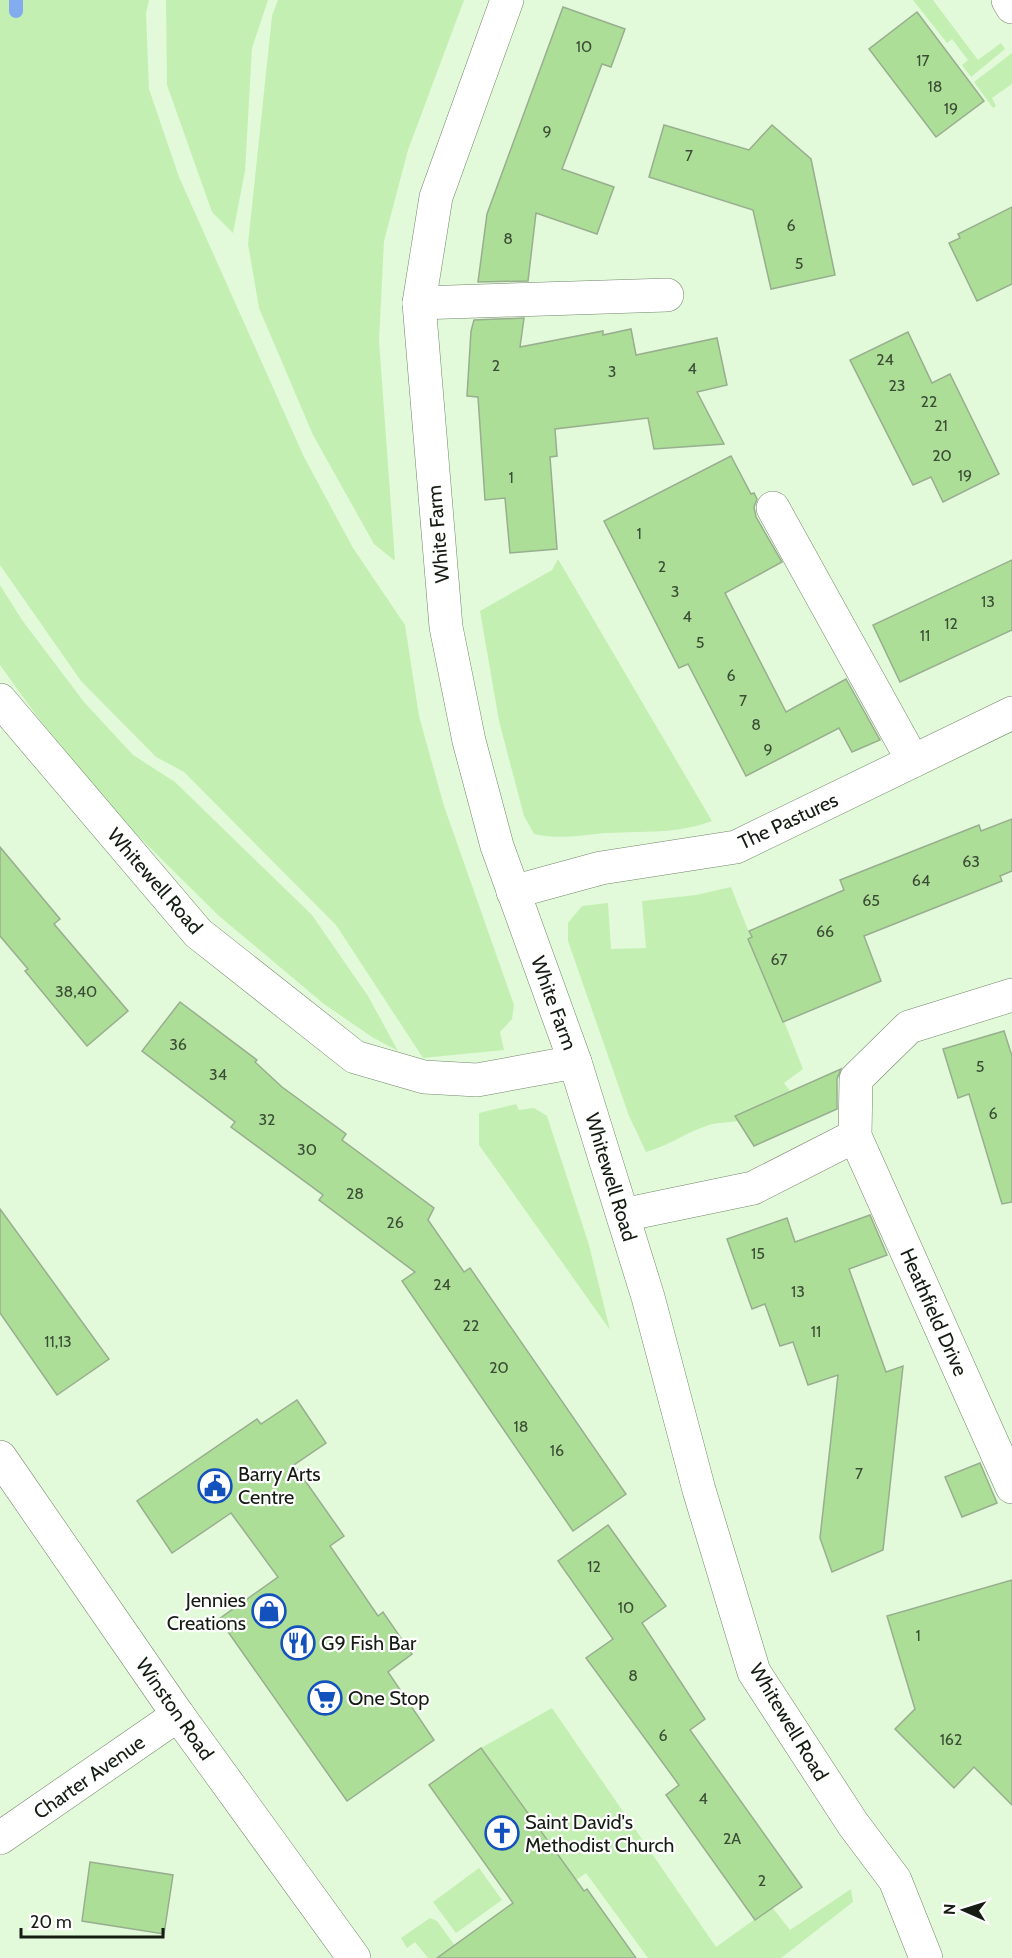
<svg xmlns="http://www.w3.org/2000/svg" width="1012" height="1958" font-family="Cabin,sans-serif">
	<style>
		.green { fill: #c4efb3 }
		.lines { fill: none; stroke-linecap: round; stroke-linejoin: round }
		.stream { stroke: #83abef; stroke-width: 14 }
		.building { fill: #acde98; stroke: #98ae8f; stroke-width: 1.5 }
		.minor-casing { stroke: #72876a; stroke-width: 34 }
		.minor { stroke: #fff; stroke-width: 33 }
		.labels { text-anchor: middle; dominant-baseline: central; stroke-width: 4.5; stroke-linejoin: round; paint-order: stroke }
		.number-label { font-size: 16px; fill: #3b4d34 }
		.street-label { font-size: 20px; fill: #151d12; stroke: #fff }
		.poi-label { font-size: 20px; fill: #151d12; stroke: #fff; text-anchor: start }
	</style>
	<rect width="100%" height="100%" fill="#e2fad9"/>
	<g class="green">
		<polygon points="0,0 149,0 146,13 149,89 179,177 304,457 353,548 405,625 419,716 444,806 514,1005 512,1019 500,1032 504,1050 423,1058 336,925 184,772 156,757 81,681 0,565"/>
		<polygon points="166,0 268,0 252,48 245,171 233,233 212,212 167,85"/>
		<polygon points="278,0 464,0 408,150 384,241 379,341 395,561 374,544 313,435 259,308 248,244 272,16"/>
		<polygon points="913,0 933,0 978,60 1001,43 1005,49 971,77 962,65 968,60 952,39 947,43"/>
		<polygon points="1012,53 1012,84 992,98 996,106 993,108 974,82"/>
		<path d="M558,559L712,821C678,834 643,831 607,833C580,835 561,840 534,834L524,816L499,721L480,611L552,570Z"/>
		<polygon points="0,585 22,620 84,702 133,755 175,782 312,915 368,996 398,1051 372,1037 324,1004 219,916 123,821 39,719 0,665"/>
		<path d="M731,887L803,1069L784,1083L790,1091L735,1116L738,1121C729,1123 718,1122 709,1125C687,1132 668,1146 646,1152L629,1116L568,941V923L582,906L608,903L611,949L646,948L642,901L696,895Z"/>
		<polygon points="516,1104 519,1110 534,1108 547,1116 589,1245 610,1330 479,1145 479,1113"/>
		<polygon points="552,1708 716,1947 772,1907 790,1930 851,1889 853,1902 781,1958 648,1958 586,1873 576,1880 481,1748"/>
		<polygon points="479,1868 502,1900 456,1933 433,1902"/>
		<polygon points="430,1918 437,1921 464,1958 428,1958 415,1942 407,1948 401,1938"/>
	</g>
	<g class="lines">
		<polyline class="stream" points="16,0 16,11"/>
	</g>
	<g class="building">
		<polygon points="563,7 625,29 611,67 602,64 562,169 614,187 597,234 536,213 528,281 478,282 487,214"/>
		<polygon points="917,12 984,101 936,137 869,49"/>
		<polygon points="664,125 749,150 772,125 811,159 835,275 771,289 753,210 649,177"/>
		<polygon points="1012,207 1012,284 977,301 949,243 960,238 958,234"/>
		<polygon points="524,318 520,347 603,331 603,335 631,329 636,355 717,338 727,385 697,392 724,444 654,449 648,418 555,429 557,456 550,457 557,549 510,553 505,498 485,500 478,397 467,396 471,331 474,320"/>
		<polygon points="908,332 932,383 950,374 999,474 943,502 931,477 913,485 850,360"/>
		<polygon points="731,456 751,494 754,493 757,499 754,507 756,517 782,562 725,593 786,712 846,679 880,740 852,752 839,728 746,776 688,664 679,668 604,521"/>
		<polygon points="1012,560 1012,630 900,682 873,625"/>
		<polygon points="1012,819 1012,871 1000,876 1002,881 864,936 881,981 783,1022 748,939 752,937 749,931 844,890 840,880 979,825 981,831"/>
		<polygon points="0,847 60,919 54,924 128,1011 87,1046 25,971 28,969 0,936"/>
		<polygon points="180,1002 257,1060 255,1062 282,1087 346,1134 342,1140 434,1208 428,1220 464,1272 470,1268 626,1494 573,1531 402,1281 415,1272 319,1200 323,1195 231,1127 235,1122 142,1051"/>
		<polygon points="1004,1031 1012,1056 1012,1202 1002,1204 969,1094 958,1098 943,1049"/>
		<polygon points="841,1069 837,1079 837,1109 754,1146 735,1116"/>
		<polygon points="0,1209 109,1359 57,1395 0,1313"/>
		<polygon points="870,1215 887,1255 849,1269 886,1372 903,1366 883,1550 832,1572 820,1538 838,1375 808,1385 793,1342 780,1346 765,1304 752,1309 727,1239 787,1218 795,1242"/>
		<polygon points="297,1400 326,1443 294,1465 344,1536 330,1546 378,1616 383,1612 412,1654 388,1672 434,1740 347,1801 219,1619 278,1577 231,1513 172,1553 137,1501 257,1419 261,1424"/>
		<polygon points="980,1463 997,1503 962,1517 945,1477"/>
		<polygon points="608,1525 666,1606 642,1623 705,1719 690,1730 802,1887 755,1920 666,1795 679,1785 586,1658 613,1639 558,1561"/>
		<polygon points="1012,1580 1012,1805 974,1767 954,1788 895,1729 915,1709 887,1616"/>
		<polygon points="481,1748 584,1891 587,1889 636,1958 437,1958 513,1903 429,1785"/>
		<polygon points="90,1862 173,1875 164,1934 82,1921"/>
	</g>
	<g class="lines">
		<defs>
			<g id="minor">
				<polyline points="507,0 436,197 419,303 446,627 469,741 497,846 575,1062"/>
				<polyline points="1008,0 1012,7"/>
				<polyline points="419,303 667,295"/>
				<polyline points="773,508 913,761"/>
				<polyline points="0,700 198,933 355,1057 424,1077 477,1080 575,1062 648,1297 699,1490 754,1672 853,1824 895,1880 926,1958"/>
				<polyline points="513,892 601,868 736,847 1012,713"/>
				<polyline points="1012,995 909,1027 856,1079 855,1136 1012,1487"/>
				<polyline points="623,1215 753,1188 855,1136"/>
				<polyline points="0,1457 178,1715 354,1958"/>
				<polyline points="0,1838 178,1715"/>
			</g>
		</defs>
		<use href="#minor" class="minor-casing"/>
		<use href="#minor" class="minor"/>
	</g>
	<defs>
		<symbol id="civic-ring" viewBox="-11 -11 22 22"><circle r="9.5" fill="#fff" stroke="#1352bd" stroke-width="1.5"/><path d="M-.6-6.5H3V-4.5H.6V-3L4-1V1h2V6H-6V1h2V-1L-.6-3ZM-1.2 2.5V6h2.4V2.5Z" fill="#1352bd"/></symbol>
		<symbol id="shop-ring" viewBox="-11 -11 22 22"><circle r="9.5" fill="#fff" stroke="#1352bd" stroke-width="1.5"/><path d="M-5-2.5h2.3a2.7 3.5 0 0 1 5.4 0H5L5.5 6h-11ZM-1.5-2.5h3a1.5 2.3 0 0 0-3 0Z" fill="#1352bd"/></symbol>
		<symbol id="restaurant-ring" viewBox="-11 -11 22 22"><circle r="9.5" fill="#fff" stroke="#1352bd" stroke-width="1.5"/><path d="M-5-6h1v4h1v-4h1v4h1v-4h1v5L-1.5 .5V6h-2V.5L-5-1ZM5-6V6H3V1.5H1.5Q1.5-4 5-6Z" fill="#1352bd"/></symbol>
		<symbol id="supermarket-ring" viewBox="-11 -11 22 22"><circle r="9.5" fill="#fff" stroke="#1352bd" stroke-width="1.5"/><path d="M-6-5.5h2.5l.6 2H6L4.5 2H-2.5L-4.4-4H-6ZM-1.5 3.2a1.3 1.3 0 1 0 .1 0ZM3 3.2a1.3 1.3 0 1 0 .1 0Z" fill="#1352bd"/></symbol>
		<symbol id="church-ring" viewBox="-11 -11 22 22"><circle r="9.5" fill="#fff" stroke="#1352bd" stroke-width="1.5"/><path d="M-1.2-6h2.4v3.5h3.3v2.4h-3.3V6h-2.4V-.1h-3.3v-2.4h3.3Z" fill="#1352bd"/></symbol>
	</defs>
	<g fill-rule="evenodd">
		<use href="#civic-ring" x="196" y="1467" width="38" height="38"/>
		<use href="#shop-ring" x="250" y="1592" width="38" height="38"/>
		<use href="#restaurant-ring" x="279" y="1624" width="38" height="38"/>
		<use href="#supermarket-ring" x="306" y="1679" width="38" height="38"/>
		<use href="#church-ring" x="483" y="1814" width="38" height="38"/>
	</g>
	<g class="labels">
		<g class="number-label">
			<text x="584" y="46">10</text>
			<text x="923" y="60">17</text>
			<text x="935" y="86">18</text>
			<text x="951" y="108">19</text>
			<text x="547" y="131">9</text>
			<text x="689" y="155">7</text>
			<text x="791" y="225">6</text>
			<text x="508" y="238">8</text>
			<text x="799" y="263">5</text>
			<text x="885" y="359">24</text>
			<text x="496" y="365">2</text>
			<text x="692" y="368">4</text>
			<text x="612" y="371">3</text>
			<text x="897" y="385">23</text>
			<text x="929" y="401">22</text>
			<text x="941" y="425">21</text>
			<text x="942" y="455">20</text>
			<text x="965" y="475">19</text>
			<text x="511" y="477">1</text>
			<text x="639" y="533">1</text>
			<text x="662" y="566">2</text>
			<text x="675" y="591">3</text>
			<text x="988" y="601">13</text>
			<text x="687" y="616">4</text>
			<text x="951" y="623">12</text>
			<text x="925" y="635">11</text>
			<text x="700" y="642">5</text>
			<text x="731" y="675">6</text>
			<text x="743" y="700">7</text>
			<text x="756" y="724">8</text>
			<text x="768" y="749">9</text>
			<text x="971" y="861">63</text>
			<text x="921" y="880">64</text>
			<text x="871" y="900">65</text>
			<text x="825" y="931">66</text>
			<text x="779" y="959">67</text>
			<text x="76" y="991">38,40</text>
			<text x="178" y="1044">36</text>
			<text x="980" y="1066">5</text>
			<text x="218" y="1074">34</text>
			<text x="993" y="1113">6</text>
			<text x="267" y="1119">32</text>
			<text x="307" y="1149">30</text>
			<text x="355" y="1193">28</text>
			<text x="395" y="1222">26</text>
			<text x="758" y="1253">15</text>
			<text x="442" y="1284">24</text>
			<text x="798" y="1291">13</text>
			<text x="471" y="1325">22</text>
			<text x="816" y="1331">11</text>
			<text x="58" y="1341">11,13</text>
			<text x="499" y="1367">20</text>
			<text x="521" y="1426">18</text>
			<text x="557" y="1450">16</text>
			<text x="859" y="1473">7</text>
			<text x="594" y="1566">12</text>
			<text x="626" y="1607">10</text>
			<text x="918" y="1635">1</text>
			<text x="633" y="1675">8</text>
			<text x="663" y="1735">6</text>
			<text x="951" y="1739">162</text>
			<text x="703" y="1798">4</text>
			<text x="732" y="1838">2A</text>
			<text x="762" y="1880">2</text>
		</g>
		<g class="street-label">
			<text transform="translate(438 534) rotate(-95)">White Farm</text>
			<text transform="translate(788 821) rotate(-25)">The Pastures</text>
			<text transform="translate(155 881) rotate(49)">Whitewell Road</text>
			<text transform="translate(554 1003) rotate(70)">White Farm</text>
			<text transform="translate(611 1177) rotate(73)">Whitewell Road</text>
			<text transform="translate(934 1312) rotate(66)">Heathfield Drive</text>
			<text transform="translate(175 1709) rotate(55)">Winston Road</text>
			<text transform="translate(789 1722) rotate(59)">Whitewell Road</text>
			<text transform="translate(89 1777) rotate(-35)">Charter Avenue</text>
		</g>
		<g class="poi-label">
			<text x="238" y="1474">Barry Arts<tspan x="238" dy="23">Centre</tspan></text>
			<text x="246" y="1600" text-anchor="end">Jennies<tspan x="246" dy="23">Creations</tspan></text>
			<text x="321" y="1643">G9 Fish Bar</text>
			<text x="348" y="1698">One Stop</text>
			<text x="525" y="1822">Saint David's<tspan x="525" dy="23">Methodist Church</tspan></text>
		</g>
	</g>
	<g transform="translate(964 1910) rotate(273)" stroke="#ffffff" stroke-width="4.5" paint-order="stroke">
	<path d="M0-4.5L10 22L0 15L-10 22Z" fill="#151d12"/>
	<text y="-9" font-size="16" font-weight="bold" text-anchor="middle" fill="#151d12">N</text>
	</g>
	<path d="M21 1928v9h142v-9" fill="none" stroke="#151d12" stroke-width="3"/>
	<text x="30" y="1928" font-size="18" fill="#151d12" stroke="#ffffff" stroke-width="4.5" paint-order="stroke">20 m</text>
</svg>
